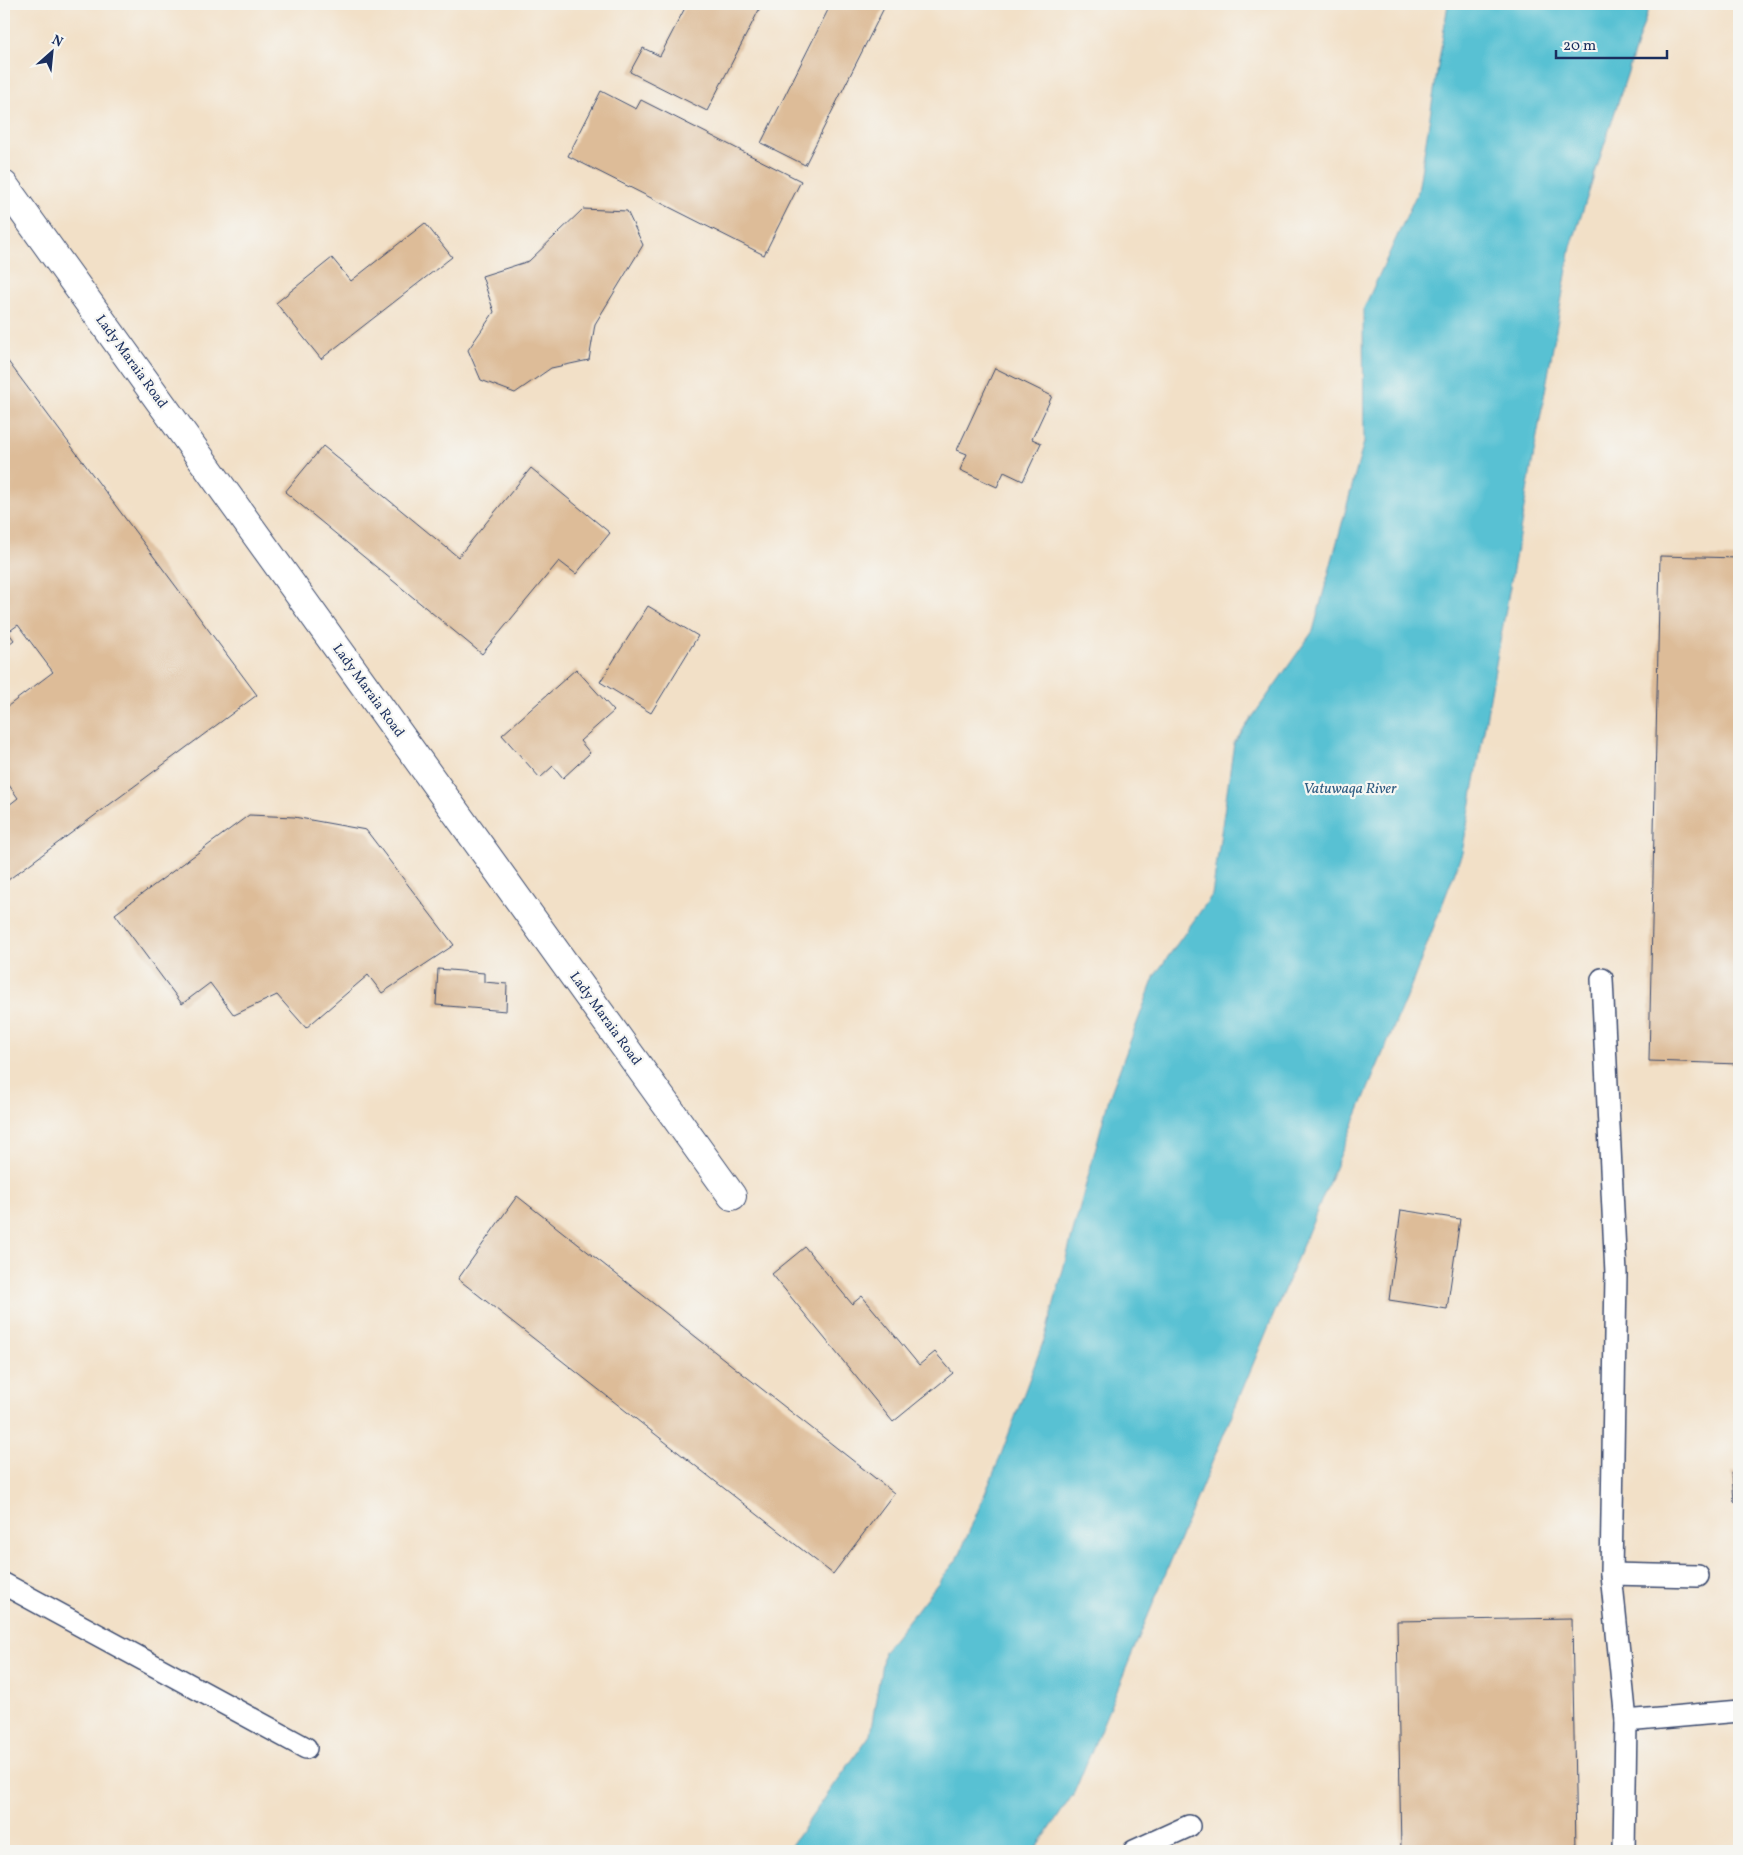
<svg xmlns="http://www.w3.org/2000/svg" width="1743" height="1855" font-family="Vollkorn,serif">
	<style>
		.water { fill: #58c1d3; stroke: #3a7898 }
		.building { fill: #ddbc98 }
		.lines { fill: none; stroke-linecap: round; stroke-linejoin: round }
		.service-casing { stroke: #3b4a6e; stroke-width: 24 }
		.minor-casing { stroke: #3b4a6e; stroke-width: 30 }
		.service { stroke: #fff; stroke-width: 21 }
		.minor { stroke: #fff; stroke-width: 28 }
		.labels { text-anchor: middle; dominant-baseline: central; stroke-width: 4.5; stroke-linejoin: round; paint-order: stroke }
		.street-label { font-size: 14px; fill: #1b2f5e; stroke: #f6f6f2 }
		.water-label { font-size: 15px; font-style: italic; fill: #2d5b81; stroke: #f6f6f2 }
	</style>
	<rect width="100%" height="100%" fill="#f6f6f2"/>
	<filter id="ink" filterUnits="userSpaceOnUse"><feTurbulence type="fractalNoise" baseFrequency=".02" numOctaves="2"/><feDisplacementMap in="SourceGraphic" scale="10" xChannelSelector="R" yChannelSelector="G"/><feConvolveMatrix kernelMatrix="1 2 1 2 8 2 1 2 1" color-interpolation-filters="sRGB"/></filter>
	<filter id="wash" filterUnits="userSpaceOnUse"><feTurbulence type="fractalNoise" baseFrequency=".0096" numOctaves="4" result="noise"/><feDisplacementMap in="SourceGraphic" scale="20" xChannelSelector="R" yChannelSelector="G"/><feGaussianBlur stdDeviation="1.12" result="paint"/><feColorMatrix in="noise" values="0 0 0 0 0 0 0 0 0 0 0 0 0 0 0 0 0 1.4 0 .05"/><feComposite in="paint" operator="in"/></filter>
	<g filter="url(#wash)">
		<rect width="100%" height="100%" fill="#f2e0c7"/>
		<polygon class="water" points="1448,4 1650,4 1571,247 1462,853 1413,981 1074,1793 1035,1851 787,1851 870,1735 884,1651 958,1558 999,1460 1045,1337 1109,1098 1155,975 1212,895 1234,743 1313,631 1364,442 1363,310 1418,191"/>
		<g id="blocks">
			<g class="building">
				<polygon points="687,4 762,4 707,111 630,72 643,48 660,56"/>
				<polygon points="831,4 886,4 805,165 761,143"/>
				<polygon points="601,91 636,109 641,100 801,181 764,255 568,156"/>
				<polygon points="583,209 627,211 643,245 595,324 589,360 551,368 515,393 481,380 468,350 494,312 482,276 529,261"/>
				<polygon points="425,223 452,257 321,359 276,303 332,258 351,281"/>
				<polygon points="4,356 257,695 4,883 4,809 18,798 4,778 4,709 53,672 18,625 8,632 14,640 4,648"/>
				<polygon points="995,368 1052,396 1032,439 1041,443 1023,481 1004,472 997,487 960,470 967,454 957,450"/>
				<polygon points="323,446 458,557 531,468 610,533 576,574 559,561 482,654 285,492"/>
				<polygon points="1660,556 1739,558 1739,1064 1649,1061"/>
				<polygon points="648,606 698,636 651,713 600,682"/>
				<polygon points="576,669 614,711 580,741 590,753 563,778 553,766 540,778 502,735"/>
				<polygon points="249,815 294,817 366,830 454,945 382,993 368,975 306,1028 277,995 234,1015 210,983 182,1004 115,914"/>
				<polygon points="438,969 484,973 484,982 507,984 506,1011 436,1005"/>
				<polygon points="517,1196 894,1493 833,1574 458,1279"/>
				<polygon points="1401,1210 1460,1219 1447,1309 1389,1300"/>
				<polygon points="805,1247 852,1304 862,1296 919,1365 935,1352 953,1373 893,1422 772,1274"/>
				<polygon points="1739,1471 1739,1501 1734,1502 1732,1472"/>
				<polygon points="1572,1618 1576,1851 1401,1851 1397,1621"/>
			</g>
		</g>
	</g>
	<g filter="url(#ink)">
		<use href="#blocks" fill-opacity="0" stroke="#3b4a6e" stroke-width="1"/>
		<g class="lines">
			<defs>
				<g id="service">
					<polyline points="1602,979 1616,1274 1611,1574 1626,1721 1624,1851"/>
					<polyline points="1611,1574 1698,1576"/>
					<polyline points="4,1584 306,1748"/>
					<polyline points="1626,1721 1739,1711"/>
					<polyline points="1134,1851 1189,1826"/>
				</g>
				<polyline id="minor" points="4,185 732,1196"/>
			</defs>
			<use href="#service" class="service-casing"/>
			<use href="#minor" class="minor-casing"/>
			<use href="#service" class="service"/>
			<use href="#minor" class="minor"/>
		</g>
	</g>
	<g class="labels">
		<g class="street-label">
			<text transform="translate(131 362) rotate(54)">Lady Maraia Road</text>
			<text transform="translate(368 691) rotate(54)">Lady Maraia Road</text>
			<text transform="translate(605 1019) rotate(54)">Lady Maraia Road</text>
		</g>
		<g class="water-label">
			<text x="1350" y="789">Vatuwaqa River</text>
		</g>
	</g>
	<rect width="1743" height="1855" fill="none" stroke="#f6f6f2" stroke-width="20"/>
	<g transform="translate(52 52) rotate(27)" stroke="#f6f6f2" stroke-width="4" paint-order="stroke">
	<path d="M0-4L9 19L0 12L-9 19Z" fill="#1b2f5e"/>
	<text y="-8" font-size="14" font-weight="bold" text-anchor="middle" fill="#1b2f5e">N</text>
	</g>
	<path d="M1556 50v8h111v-8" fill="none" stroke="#1b2f5e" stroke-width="2.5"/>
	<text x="1563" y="50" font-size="15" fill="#1b2f5e" stroke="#f6f6f2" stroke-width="4" paint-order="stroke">20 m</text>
</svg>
